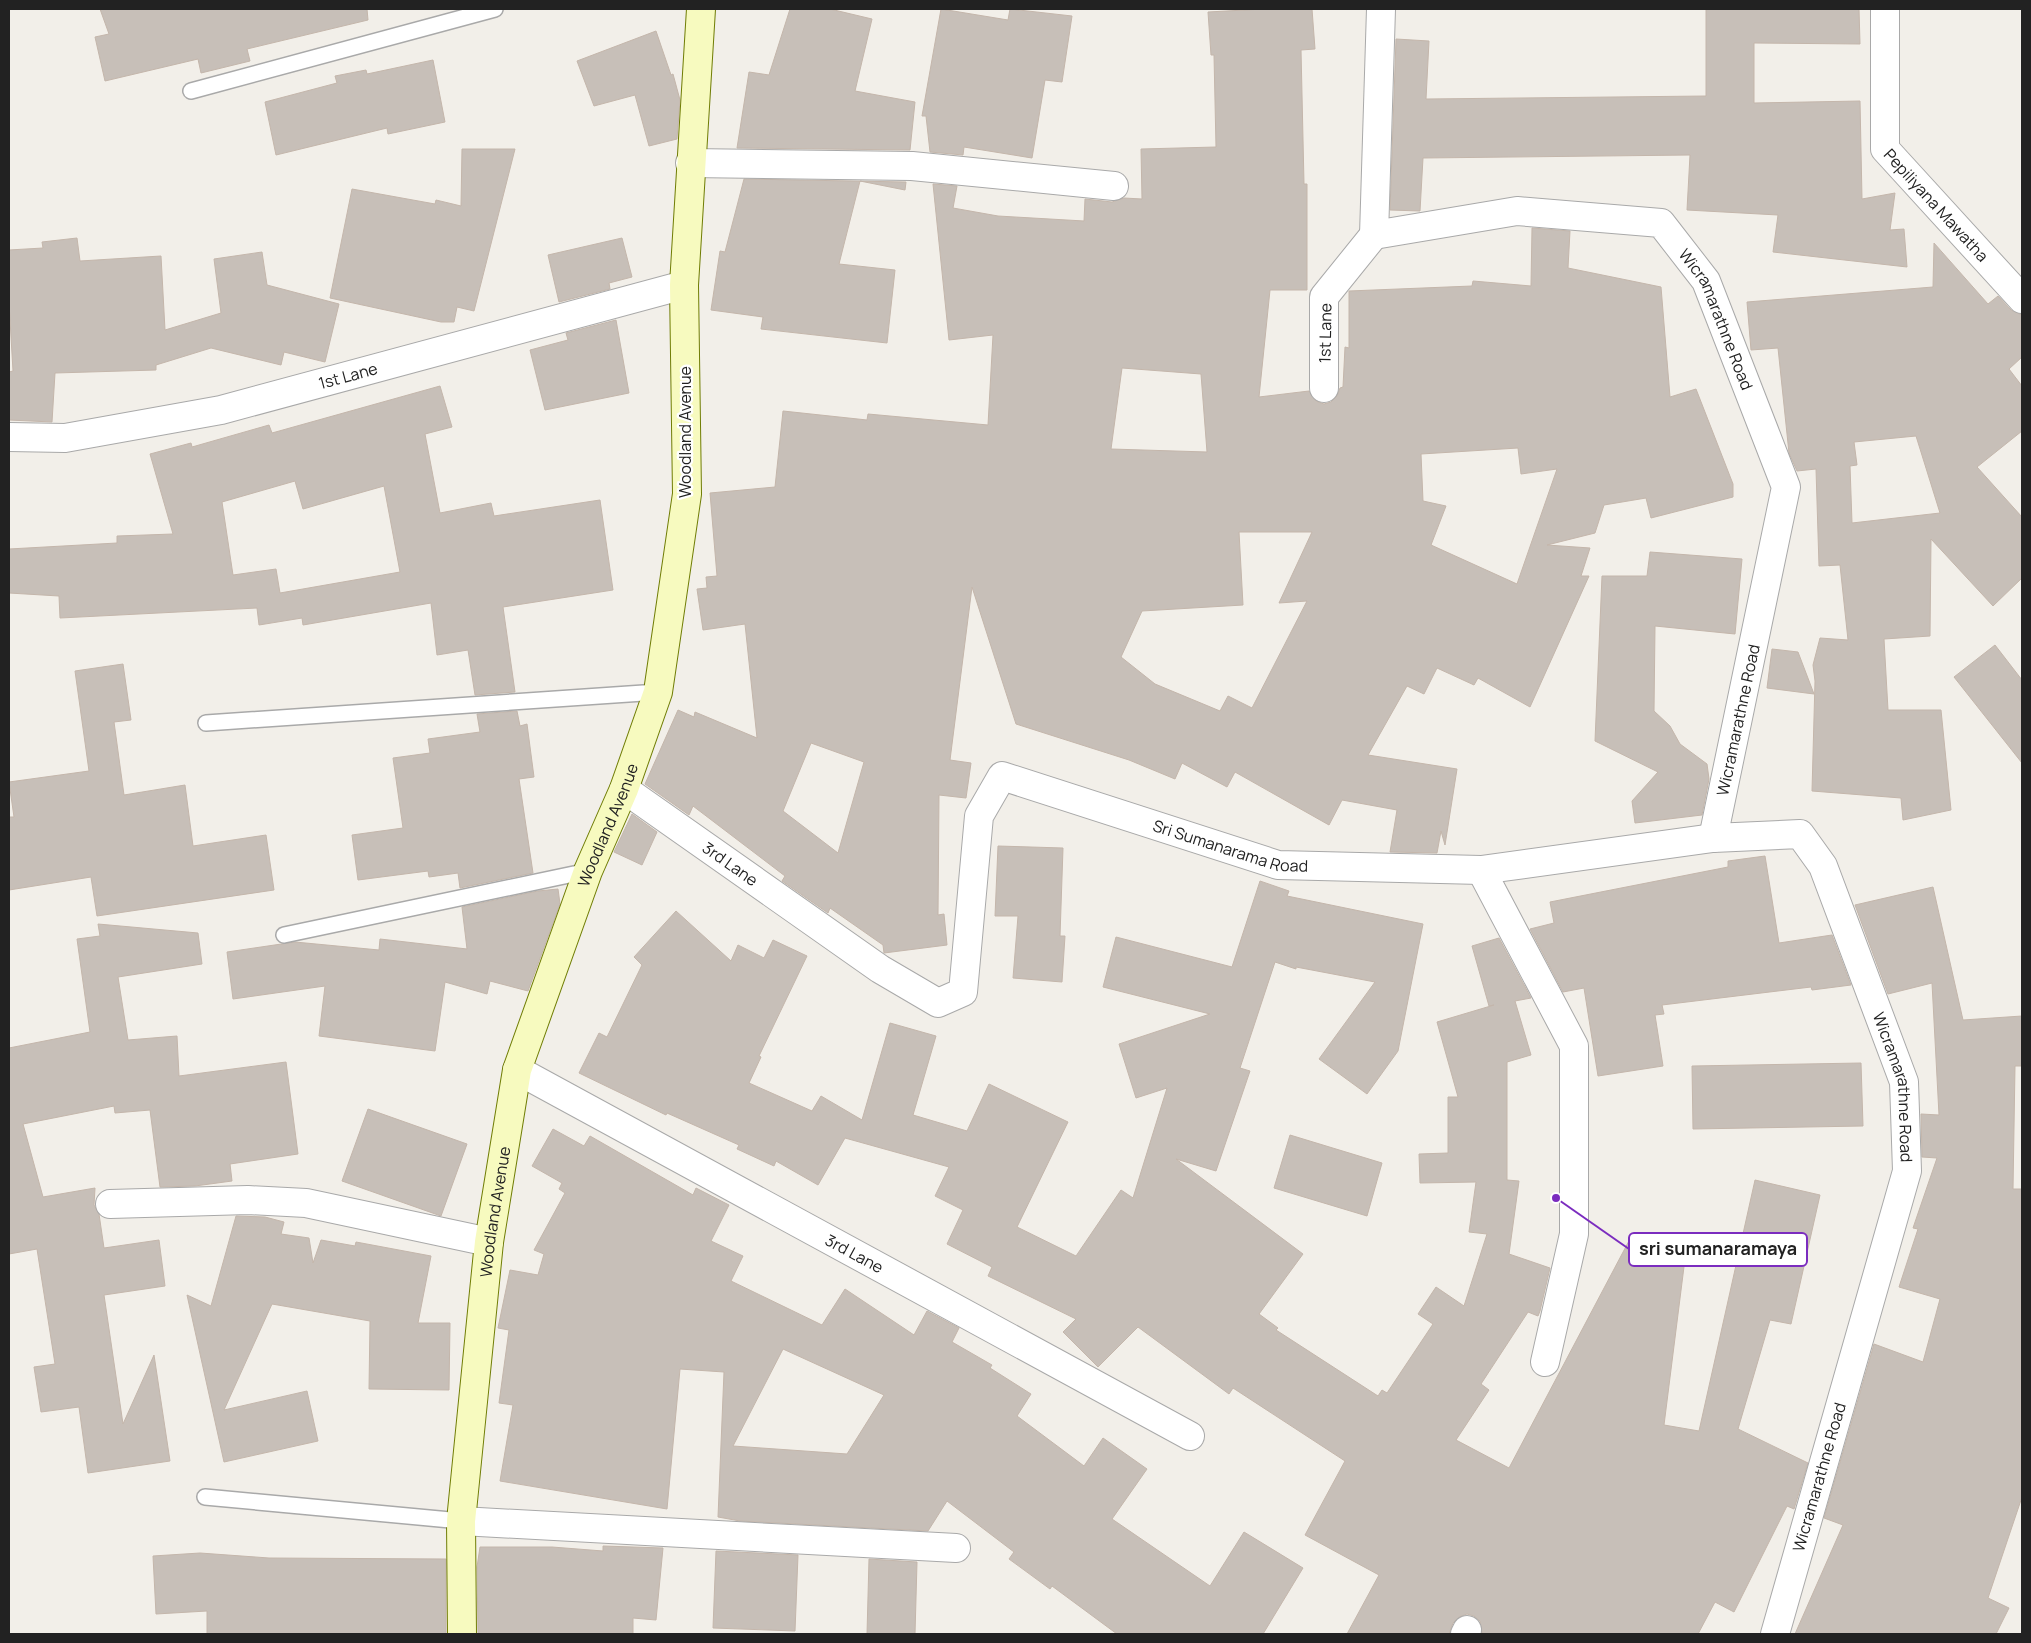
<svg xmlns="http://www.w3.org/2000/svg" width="2031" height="1643" font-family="Manrope,sans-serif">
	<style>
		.building { fill: #c7bfb8; stroke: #c4b6ab; fill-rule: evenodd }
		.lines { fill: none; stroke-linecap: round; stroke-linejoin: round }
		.lane-casing { stroke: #a9a9a9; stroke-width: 18 }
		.street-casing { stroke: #a9a9a9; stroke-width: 30 }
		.secondary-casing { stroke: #707d05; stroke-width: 30 }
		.lane { stroke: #fff; stroke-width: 15 }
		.street { stroke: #fff; stroke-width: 28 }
		.secondary { stroke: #f7fabf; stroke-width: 28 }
		.labels { text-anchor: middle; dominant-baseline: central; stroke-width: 4.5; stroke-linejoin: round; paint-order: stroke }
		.street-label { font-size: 16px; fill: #222; stroke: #fff }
		.leader { fill: none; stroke: #7b2cbf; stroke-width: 2 }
		.callout-dot { fill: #7b2cbf; stroke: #fff; stroke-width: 2 }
		.callout { fill: #fff; stroke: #7b2cbf; stroke-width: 2 }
		.callout-label { font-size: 18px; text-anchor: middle; font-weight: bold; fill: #222 }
	</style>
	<rect width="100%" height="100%" fill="#f2efe9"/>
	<g class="building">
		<polygon points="100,9 367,9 368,20 247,49 250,61 201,73 198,59 105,81 95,37 109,34"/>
		<polygon points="790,9 830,9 872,19 855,91 915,102 910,150 737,148 749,72 769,75"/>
		<polygon points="941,9 1008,20 1010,9 1072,16 1062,82 1045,80 1032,158 964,147 963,155 930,152 926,116 922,116"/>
		<path d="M1263,9H1312L1315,49L1301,50L1304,184H1307V290H1270L1259,397L1309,391L1316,401L1324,404L1331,402L1337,396L1340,388L1343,387L1345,347L1349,348V291L1472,286L1473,281L1531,286L1532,228L1570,231L1568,268L1661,287L1670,397L1696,389L1733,484V497L1651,518L1646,498L1604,505L1595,533L1547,545L1590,548L1581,576H1589L1530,707L1478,678L1474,685L1437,668L1424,694L1407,686L1368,755L1457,769L1445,845L1441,831L1437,853L1390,852L1397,810L1342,800L1329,825L1235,772L1227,787L1182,763L1175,779L1129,760L1016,724L972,587L950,760L971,763L966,798L939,795L938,915L944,914L947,945L884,953L883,945L830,908L828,913L782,881L785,876L693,806L689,815L645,784L678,710L694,717L695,712L757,738L745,624L703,630L697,589L707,588L706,577L717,576L710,493L775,487L783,411L867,420L868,414L988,425L993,335L949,340L933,184L957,186L953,208L998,216L1084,221L1085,199L1112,202L1124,198L1142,199L1141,149L1216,147L1214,55H1211L1208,12ZM1122,368L1201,374L1207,452L1111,449ZM1518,448L1521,474L1557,469L1517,584L1431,545L1446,506L1423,501L1421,454ZM1239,532H1312L1279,603L1307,601L1252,708L1228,696L1220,711L1155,684L1121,657L1142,611L1243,605ZM811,743L864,762L838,853L783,811Z"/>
		<polygon points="1706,9 1859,9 1860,44 1754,43 1754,103 1860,101 1862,199 1895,193 1890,230 1904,229 1907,267 1773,252 1778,215 1687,210 1690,155 1423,158 1420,211 1390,210 1396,39 1429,41 1426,99 1706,96"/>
		<polygon points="656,31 671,75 673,74 680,100 677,139 649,146 635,95 594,106 577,61"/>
		<polygon points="433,60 445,122 388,134 387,128 276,155 265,102 337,83 335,76 366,70 367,74"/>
		<polygon points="462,149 515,149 474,311 457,307 454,322 441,322 330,298 352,189 435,204 436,200 461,206"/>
		<polygon points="744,179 906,182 905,190 860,181 839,264 895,270 887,343 761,329 763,317 711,310 720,251 725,252"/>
		<polygon points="77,238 80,261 161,256 165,330 221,313 214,259 262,252 267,285 339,304 325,362 284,352 281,365 211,348 156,365 156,370 55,373 52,422 9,420 9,372 13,371 9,303 9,250 43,248 42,242"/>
		<polygon points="622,238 632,277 609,283 610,289 559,302 548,255"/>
		<path d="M1934,243L1988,304L1998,296L2011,310L2022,315V357L2009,369L2022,386V431L1977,467L2022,517V578L1993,606L1931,539L1930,636L1884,639L1888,710H1941L1951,810L1903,820L1901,798L1812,791L1815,681L1813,665L1820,638L1848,640L1840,565L1819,566L1816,469L1797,471L1789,453L1778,348L1751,350L1747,302L1933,287ZM1916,436L1940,513L1852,523L1850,466L1857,465L1854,442Z"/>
		<polygon points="616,320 629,393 545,410 530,350 568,340 566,333"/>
		<path d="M440,386L452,427L425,434L440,513L491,503L494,516L600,500L613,590L503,607L515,692L475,695L468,650L437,655L431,603L303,625L302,618L259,625L257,608L60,618L59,596L9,593V549L117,543V536L173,534L150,454L191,443L192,447L269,425L272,433ZM295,481L303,509L384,486L400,572L280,593L276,569L233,575L222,502Z"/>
		<polygon points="1650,552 1742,559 1735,634 1655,626 1654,711 1670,726 1680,744 1707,764 1709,779 1702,815 1635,823 1632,801 1658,772 1595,741 1602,576 1647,576"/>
		<polygon points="1995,645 2022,680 2022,763 1954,677"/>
		<polygon points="1772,649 1798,652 1814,694 1767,688"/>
		<polygon points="123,664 131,720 114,722 124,795 185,785 193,846 266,835 274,890 97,916 91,877 9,890 9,817 14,817 9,782 89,771 75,671"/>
		<polygon points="517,711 520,726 527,724 534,777 519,779 533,873 460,888 458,873 429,877 428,871 358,880 352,835 403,828 393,758 430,753 428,739 480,732 477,714"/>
		<polygon points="632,814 657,832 642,865 614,852"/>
		<polygon points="998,846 1063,848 1060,936 1065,936 1062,982 1013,978 1018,916 995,916"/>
		<polygon points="1765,856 1779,943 1832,935 1851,985 1812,990 1811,987 1662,1005 1664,1014 1655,1015 1663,1066 1598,1076 1584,988 1563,992 1530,929 1554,923 1550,902 1728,867 1728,861"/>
		<polygon points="1260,881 1289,891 1287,896 1423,924 1398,1051 1367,1094 1319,1059 1375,982 1296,967 1296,969 1275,962 1240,1068 1250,1071 1216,1171 1176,1159 1303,1254 1259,1314 1278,1328 1276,1330 1378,1396 1382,1390 1387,1393 1433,1324 1418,1314 1436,1287 1464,1306 1487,1234 1469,1232 1476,1182 1420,1183 1419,1154 1448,1153 1448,1097 1458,1097 1437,1022 1494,1005 1489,1006 1472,946 1499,938 1531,998 1515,1001 1531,1055 1507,1062 1507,1180 1519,1181 1509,1254 1550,1268 1540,1311 1538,1316 1528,1312 1481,1384 1489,1390 1456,1440 1509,1468 1631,1237 1687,1243 1664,1425 1699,1431 1755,1180 1820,1195 1791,1324 1770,1320 1738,1429 1808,1463 1794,1509 1787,1506 1734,1612 1715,1602 1698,1634 1482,1634 1480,1621 1474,1616 1467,1614 1459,1617 1453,1623 1449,1634 1347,1634 1379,1575 1305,1535 1345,1461 1233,1388 1229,1394 1138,1327 1098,1367 1063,1332 1076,1319 988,1276 992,1267 947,1244 963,1210 935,1196 949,1167 845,1138 818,1185 776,1161 774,1166 737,1149 739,1145 667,1113 666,1115 579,1073 599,1033 607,1037 642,965 634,957 676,911 731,961 738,945 764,958 773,940 807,956 759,1056 761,1057 749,1083 812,1111 821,1096 862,1120 890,1023 936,1036 913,1115 967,1131 989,1084 1068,1122 1017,1227 1076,1256 1121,1190 1133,1198 1167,1088 1136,1098 1119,1044 1210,1014 1103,987 1116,937 1232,967"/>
		<polygon points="1933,887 1963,1020 2022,1016 2022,1066 2015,1066 2013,1189 2022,1189 2022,1497 1988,1598 2009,1608 1996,1634 1795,1634 1843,1525 1824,1518 1874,1344 1923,1362 1940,1299 1899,1287 1918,1229 1913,1228 1937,1158 1922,1157 1921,1114 1939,1115 1932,983 1888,994 1855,905"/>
		<polygon points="558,889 560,904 528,991 490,981 487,994 445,982 435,1051 319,1036 325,986 233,999 227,952 295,942 379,950 380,939 467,949 462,907 538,891"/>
		<polygon points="98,924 198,933 202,964 118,977 128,1040 177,1036 179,1076 286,1062 298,1154 230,1164 232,1181 195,1186 160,1187 150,1110 115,1113 114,1106 23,1124 43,1197 95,1188 94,1205 99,1214 104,1248 159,1240 165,1286 104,1295 123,1424 154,1355 170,1461 88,1473 79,1407 41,1412 34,1367 55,1364 37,1249 9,1254 9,1048 90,1032 77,939 100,936"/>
		<polygon points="1861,1063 1863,1126 1693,1129 1692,1066"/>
		<polygon points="368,1109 467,1144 441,1216 342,1181"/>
		<path d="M553,1129L584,1146L590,1136L693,1195L696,1188L729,1205L711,1241L743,1256L731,1281L822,1325L845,1289L914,1335L927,1311L959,1328L952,1342L992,1365L990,1368L1031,1394L1017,1416L1084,1466L1103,1438L1147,1469L1112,1519L1210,1586L1244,1532L1303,1568L1263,1634H1117L1052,1586L1050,1589L1009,1559L1014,1552L947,1501L928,1531L740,1521L718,1517L724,1372L680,1369L667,1509L500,1481L513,1405L499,1403L509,1330L498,1328L510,1270L538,1275L544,1254L534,1250L565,1193L559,1189L562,1183L532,1166ZM783,1349L884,1395L847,1454L733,1446Z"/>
		<polygon points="1290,1135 1382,1163 1367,1216 1274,1188"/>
		<polygon points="236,1216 265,1217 284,1222 281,1234 309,1238 313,1263 321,1240 355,1246 356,1242 431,1256 418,1323 450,1323 449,1390 369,1389 370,1321 272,1304 224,1410 307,1391 318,1441 224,1462 187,1295 211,1306"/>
		<polygon points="603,1546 663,1548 656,1620 633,1618 633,1634 478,1634 477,1567 480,1547 552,1547 603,1551"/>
		<polygon points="716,1551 798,1555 795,1631 713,1628"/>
		<polygon points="200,1553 269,1558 446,1559 446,1634 207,1634 207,1611 156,1614 153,1556"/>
		<polygon points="869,1559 917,1562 915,1634 867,1634"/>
	</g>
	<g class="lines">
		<defs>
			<g id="lane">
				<polyline points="191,91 495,9"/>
				<polyline points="206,723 658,692"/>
				<polyline points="284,935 588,871"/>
				<polyline points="205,1497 461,1521"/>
			</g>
			<g id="street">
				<path id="s1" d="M1381,9L1374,235L1517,211L1661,223L1706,281L1786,487L1713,838L1800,834L1823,866L1904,1082L1907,1171L1775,1634"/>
				<path id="s2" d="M1885,9V149L2022,299"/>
				<polyline points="690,163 912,166 1114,186"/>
				<polyline points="1324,388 1324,297 1374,235"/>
				<path id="s3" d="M9,437L65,438L221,410L684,285"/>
				<path id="s4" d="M624,789L880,969L938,1003L963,992L979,816L1002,776L1278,865L1481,870L1713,838"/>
				<polyline points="1481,870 1574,1046 1574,1234 1545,1362"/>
				<path id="s5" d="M517,1070L1190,1436"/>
				<polyline points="110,1204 248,1200 306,1203 489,1242"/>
				<polyline points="461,1521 956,1548"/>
				<polyline points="1465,1634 1467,1630"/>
			</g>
			<g id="secondary">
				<path id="s6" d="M462,1634L461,1521L489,1242L517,1070L588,871L624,789L658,692L687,494L684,285L701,9"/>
			</g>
		</defs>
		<use href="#lane" class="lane-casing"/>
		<use href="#street" class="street-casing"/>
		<use href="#secondary" class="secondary-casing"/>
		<use href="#lane" class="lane"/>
		<use href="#street" class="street"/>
		<use href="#secondary" class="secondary"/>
	</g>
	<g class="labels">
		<g class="street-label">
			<text stroke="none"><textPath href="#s2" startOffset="216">Pepiliyana Mawatha</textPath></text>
			<text stroke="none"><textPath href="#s1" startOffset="628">Wicramarathne Road</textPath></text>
			<text transform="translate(1325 333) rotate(-89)">1st Lane</text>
			<text stroke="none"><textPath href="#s3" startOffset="346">1st Lane</textPath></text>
			<text transform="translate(685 432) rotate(-90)">Woodland Avenue</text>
			<text transform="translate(1738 720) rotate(-78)">Wicramarathne Road</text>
			<text stroke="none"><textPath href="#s6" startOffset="829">Woodland Avenue</textPath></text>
			<text stroke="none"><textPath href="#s4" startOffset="870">Sri Sumanarama Road</textPath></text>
			<text stroke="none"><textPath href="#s4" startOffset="130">3rd Lane</textPath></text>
			<text stroke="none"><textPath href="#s1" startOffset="1529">Wicramarathne Road</textPath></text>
			<text stroke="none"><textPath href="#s6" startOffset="424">Woodland Avenue</textPath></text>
			<text stroke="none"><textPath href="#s5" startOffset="384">3rd Lane</textPath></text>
			<text transform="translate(1819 1477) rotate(-74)">Wicramarathne Road</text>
		</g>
	</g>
	<path class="leader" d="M1556 1198L1629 1249"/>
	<circle class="callout-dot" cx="1556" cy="1198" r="5"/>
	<rect class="callout" x="1629" y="1233" width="178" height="33" rx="5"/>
	<g class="callout-label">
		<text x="1718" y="1255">sri sumanaramaya</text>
	</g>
	<rect width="2031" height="1643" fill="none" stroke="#222222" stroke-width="20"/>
</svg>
